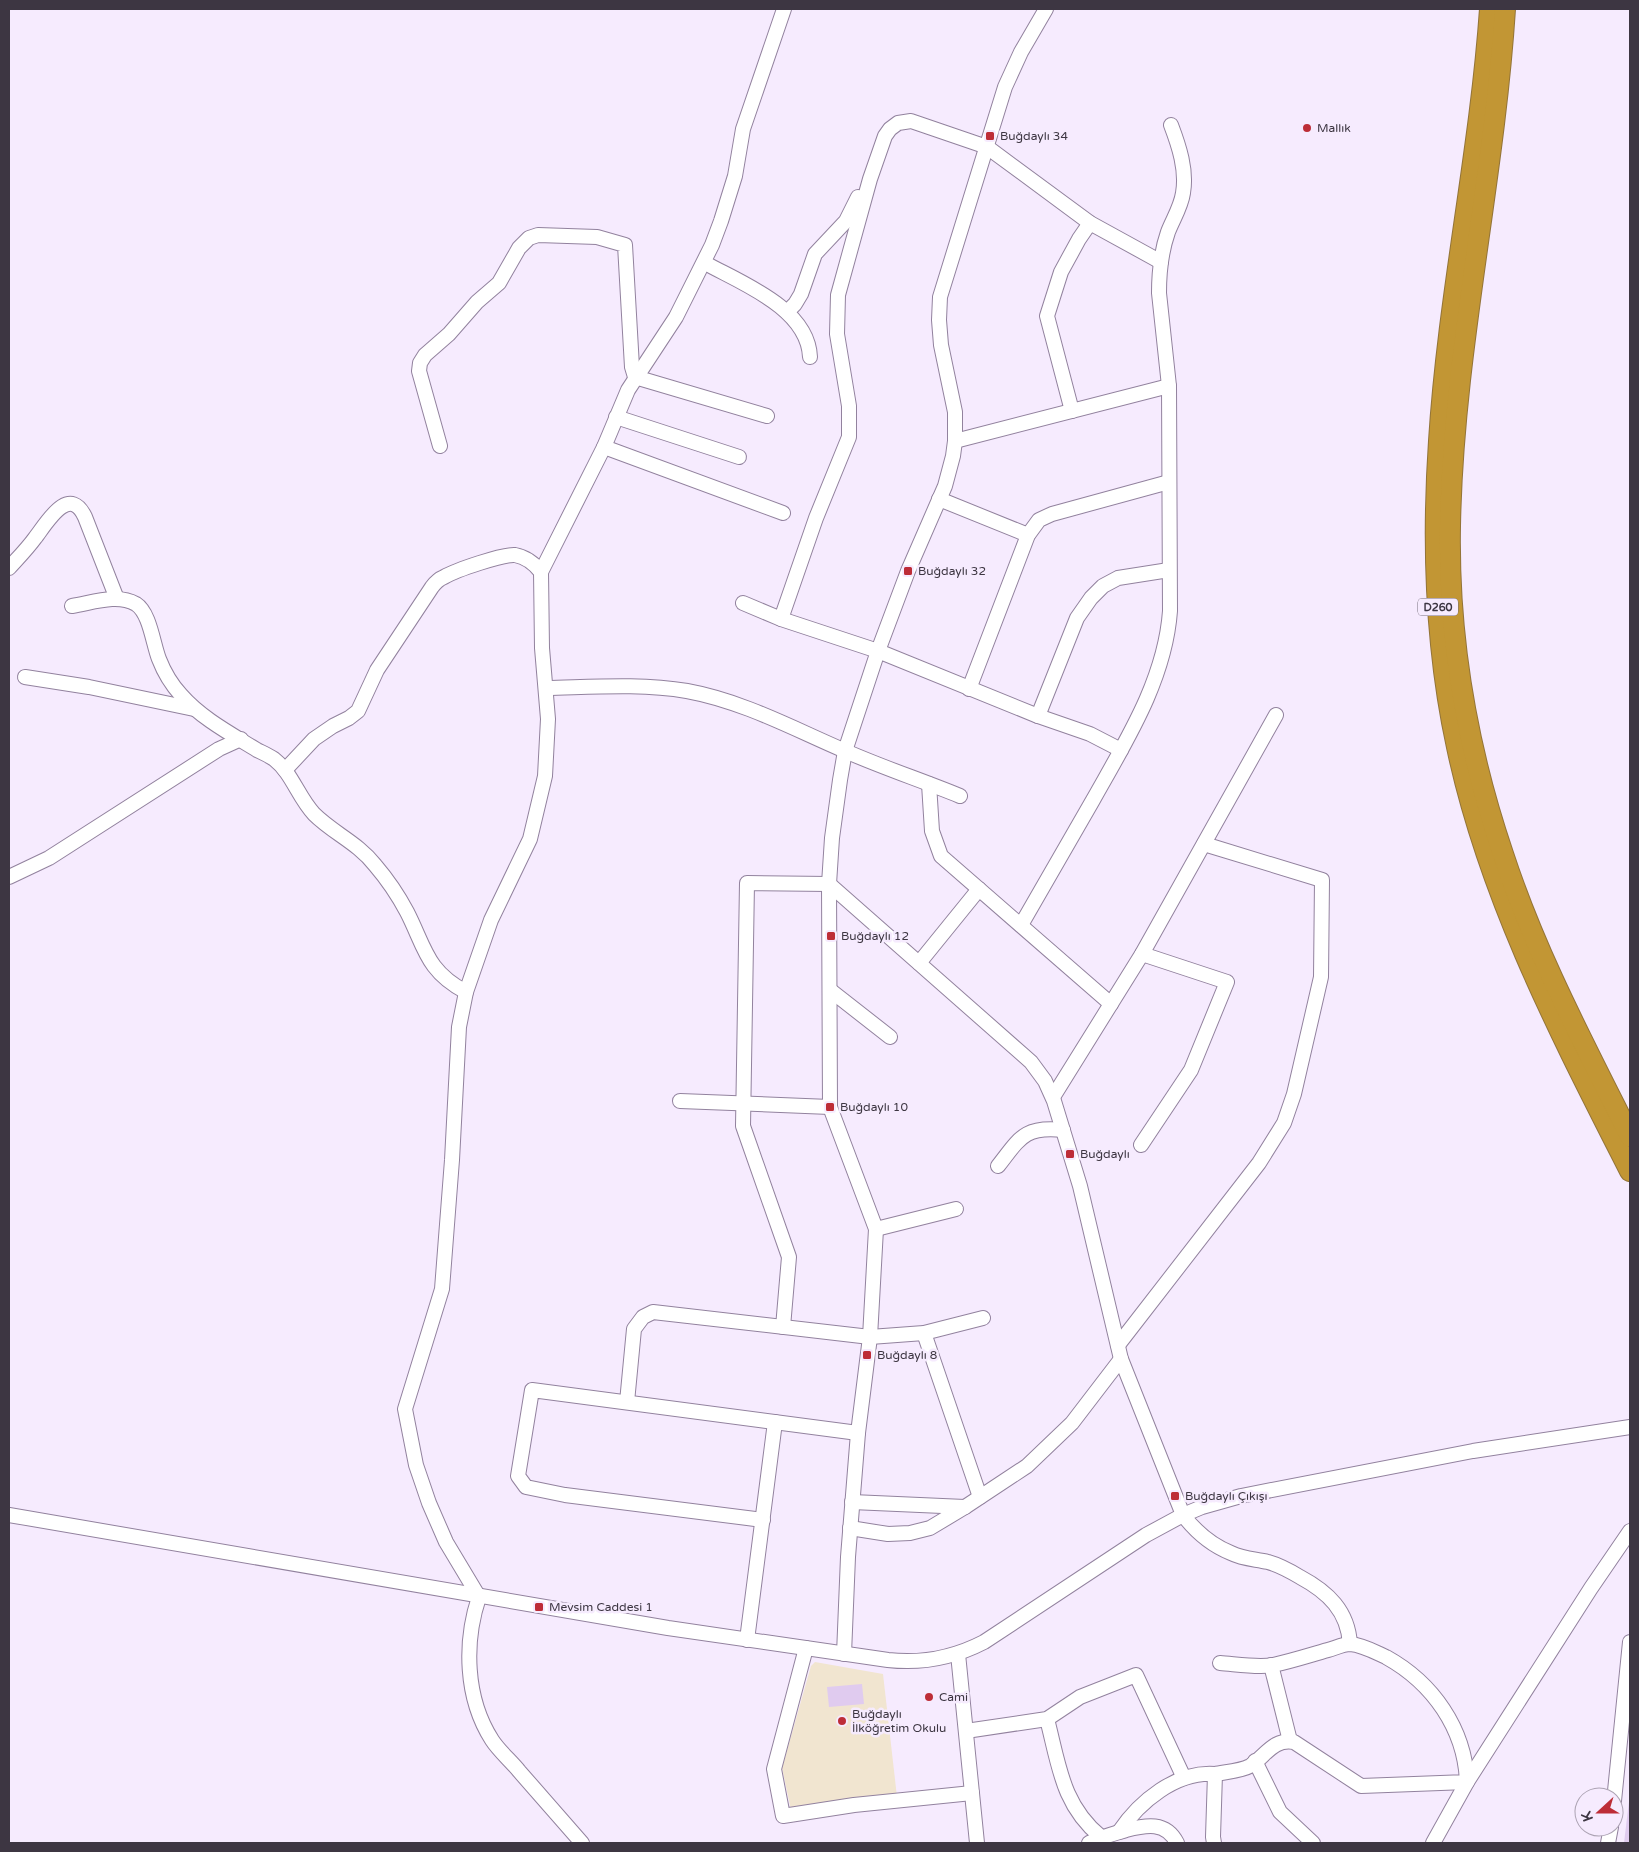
<svg xmlns="http://www.w3.org/2000/svg" width="1639" height="1852" font-family="'Varela Round',sans-serif">
	<style>
		.education { fill: #f1e5d0 }
		.grass { fill: #e0cbef }
		.lines { fill: none; stroke-linecap: round; stroke-linejoin: round }
		.minor-casing { stroke: #92829e; stroke-width: 16 }
		.highway-casing { stroke: #937439; stroke-width: 22 }
		.minor { stroke: #fff; stroke-width: 14 }
		.highway { stroke: #c29634; stroke-width: 20 }
		.poi-dot { fill: #bd2d37; stroke: #f6ebfe; stroke-width: 2 }
		.labels { text-anchor: middle; dominant-baseline: central; stroke-width: 5; stroke-linejoin: round; paint-order: stroke }
		.shield { fill: #f6ebfe; stroke: #746c7a; stroke-width: 1 }
		.shield-label { font-size: 11px; font-weight: bold; fill: #3d3642 }
		.poi-label { font-size: 12px; fill: #3d3642; stroke: #f6ebfe; text-anchor: start }
	</style>
	<rect width="100%" height="100%" fill="#f6ebfe"/>
	<polygon class="education" points="815,1662 883,1674 897,1797 791,1810 782,1768 811,1666"/>
	<g class="grass">
		<polygon points="862,1684 864,1704 829,1707 827,1687"/>
		<polygon points="1630,1793 1630,1843 1624,1843"/>
	</g>
	<g class="lines">
		<defs>
			<g id="minor">
				<path d="M705,263C741,283 808,308 810,357"/>
				<polyline points="787,312 795,304 801,294 815,254 846,221 858,197"/>
				<polyline points="1072,411 1047,316 1061,272 1079,239 1090,223"/>
				<polyline points="616,417 739,457"/>
				<polyline points="955,441 1169,386"/>
				<polyline points="440,446 419,371 420,363 425,355 449,334 477,302 499,283 519,248 529,238 538,235 597,237 625,245 632,367 635,377 767,416"/>
				<polyline points="604,447 783,513"/>
				<polyline points="939,499 1028,535"/>
				<path d="M9,568C18,558 27,549 35,538C46,524 69,483 85,517L117,599"/>
				<polyline points="743,603 781,619 878,651 1038,716 1090,734 1121,750"/>
				<path d="M72,606C92,603 117,593 136,604C150,613 153,644 159,659C164,672 171,684 181,695C201,718 231,734 257,750C263,753 268,755 274,759C292,773 298,797 314,814C333,833 358,843 375,865C387,879 398,895 407,912C425,947 426,971 466,992"/>
				<polyline points="781,619 816,518 849,437 849,406 837,334 838,295 870,179 885,136 890,129 898,123 911,121 987,147 1090,223 1161,262"/>
				<polyline points="25,677 89,687 194,709"/>
				<path d="M546,688C592,687 641,683 687,691C742,701 792,728 843,750C881,767 921,780 960,796"/>
				<polyline points="969,689 1028,535 1039,520 1052,514 1169,482"/>
				<polyline points="1038,716 1077,618 1091,598 1103,586 1118,578 1169,570"/>
				<path d="M285,770L314,739L333,726L349,718L358,711L377,670L432,587C435,583 439,579 444,577C456,570 503,554 515,555C526,557 534,563 541,572"/>
				<polyline points="929,784 932,831 941,856 1111,1004"/>
				<polyline points="9,877 49,858 219,749 241,739"/>
				<path d="M1021,925C1045,883 1069,841 1093,800C1126,741 1165,680 1170,611L1169,386L1159,293C1159,272 1161,252 1168,232C1173,219 1181,207 1183,193C1187,170 1179,146 1171,125"/>
				<polyline points="919,963 979,889"/>
				<polyline points="830,990 890,1037"/>
				<polyline points="1053,1097 1142,954 1276,715"/>
				<polyline points="680,1101 830,1107"/>
				<polyline points="1141,1145 1191,1070 1227,982 1142,954"/>
				<path d="M998,1166C1020,1138 1024,1126 1063,1130"/>
				<polyline points="876,1229 956,1209"/>
				<path d="M783,1327L789,1257L743,1126L747,883L829,884L1022,1054L1031,1062L1045,1081L1054,1101L1080,1186L1121,1359L1183,1515C1196,1532 1211,1545 1231,1553C1243,1559 1255,1559 1268,1562C1279,1565 1290,1571 1300,1577C1328,1592 1348,1611 1350,1644"/>
				<polyline points="924,1333 980,1497"/>
				<polyline points="1118,1345 1259,1163 1284,1123 1294,1094 1321,977 1322,880 1204,844"/>
				<polyline points="627,1402 634,1329 643,1317 653,1312 870,1337 924,1333 983,1318"/>
				<polyline points="852,1502 965,1507"/>
				<path d="M9,1515L668,1628L888,1660C923,1664 953,1658 984,1642L1146,1535L1183,1515L1202,1507L1241,1496L1473,1451L1630,1427"/>
				<polyline points="763,1520 565,1495 526,1487 518,1476 532,1390 858,1433"/>
				<polyline points="850,1528 888,1534 910,1533 930,1528 965,1507 1027,1466 1072,1423 1121,1359"/>
				<polyline points="747,1640 775,1422"/>
				<polyline points="806,1648 774,1769 783,1816 854,1805 972,1793"/>
				<polyline points="844,1654 848,1557 858,1433 870,1337 876,1229 830,1107 829,884 832,838 840,780 845,751 878,651 908,571 945,486 953,456 955,441 955,412 941,345 939,320 940,297 1005,87 1021,52 1046,9"/>
				<polyline points="958,1654 977,1843"/>
				<polyline points="1271,1665 1290,1741"/>
				<path d="M1047,1719C1059,1765 1062,1805 1101,1837"/>
				<polyline points="966,1731 1047,1719 1080,1697 1136,1675 1184,1778"/>
				<polyline points="1255,1761 1280,1812 1313,1843"/>
				<path d="M1215,1774C1225,1772 1241,1771 1250,1766C1265,1757 1273,1738 1294,1742L1361,1786L1467,1782C1465,1729 1433,1683 1386,1657C1375,1652 1363,1645 1350,1644C1344,1644 1335,1648 1328,1650C1310,1655 1292,1661 1273,1665C1259,1668 1235,1664 1220,1663"/>
				<polyline points="1614,1801 1630,1642"/>
				<path d="M1119,1832C1139,1802 1176,1771 1215,1774L1213,1837L1214,1843"/>
				<path d="M582,1843C561,1819 540,1795 519,1771C511,1761 499,1751 492,1740C465,1698 464,1642 479,1597L446,1542L429,1503L416,1465L405,1409L442,1289L452,1160L459,1027L466,992L491,920L530,839L545,776L548,719L542,648L541,572L604,447L628,390L676,317L712,245L721,221L735,176L743,129L784,9"/>
				<path d="M1089,1843C1101,1837 1113,1834 1126,1830C1146,1825 1166,1821 1177,1843"/>
				<polyline points="1433,1843 1467,1782 1591,1588 1630,1531"/>
				<polyline points="1608,1843 1611,1827"/>
			</g>
			<g id="highway">
				<path d="M1490,9C1480,153 1448,296 1439,441C1432,544 1435,646 1457,747C1489,898 1561,1035 1630,1171"/>
				<path d="M1505,9C1494,182 1453,352 1450,526C1448,637 1467,748 1503,854C1535,952 1584,1044 1630,1136"/>
			</g>
		</defs>
		<use href="#minor" class="minor-casing"/>
		<use href="#highway" class="highway-casing"/>
		<use href="#minor" class="minor"/>
		<use href="#highway" class="highway"/>
	</g>
	<g class="poi-dot">
		<circle cx="1307" cy="128" r="5"/>
		<rect x="985" y="131" width="10" height="10" rx="2.5"/>
		<rect x="903" y="566" width="10" height="10" rx="2.5"/>
		<rect x="826" y="931" width="10" height="10" rx="2.5"/>
		<rect x="825" y="1102" width="10" height="10" rx="2.5"/>
		<rect x="1065" y="1149" width="10" height="10" rx="2.5"/>
		<rect x="862" y="1350" width="10" height="10" rx="2.5"/>
		<rect x="1170" y="1491" width="10" height="10" rx="2.5"/>
		<rect x="534" y="1602" width="10" height="10" rx="2.5"/>
		<circle cx="929" cy="1697" r="5"/>
		<circle cx="842" cy="1721" r="5"/>
	</g>
	<g class="labels">
		<rect class="shield" x="1418" y="598.5" width="40" height="17" rx="4"/>
		<g class="shield-label">
			<text x="1438" y="607">D260</text>
		</g>
		<g class="poi-label">
			<text x="1317" y="128">Mallık</text>
			<text x="1000" y="136">Buğdaylı 34</text>
			<text x="918" y="571">Buğdaylı 32</text>
			<text x="841" y="936">Buğdaylı 12</text>
			<text x="840" y="1107">Buğdaylı 10</text>
			<text x="1080" y="1154">Buğdaylı</text>
			<text x="877" y="1355">Buğdaylı 8</text>
			<text x="1185" y="1496">Buğdaylı Çıkışı</text>
			<text x="549" y="1607">Mevsim Caddesi 1</text>
			<text x="939" y="1697">Cami</text>
			<text x="852" y="1714">Buğdaylı<tspan x="852" dy="14">İlköğretim Okulu</tspan></text>
		</g>
	</g>
	<rect width="1639" height="1852" fill="none" stroke="#3d3642" stroke-width="20"/>
	<g transform="translate(1599 1812) rotate(249)"><circle r="24" fill="#f6ebfe" stroke="#aca3b3"/>
	<path d="M0-4L9 19L0 12L-9 19Z" fill="#bd2d37"/>
	<text y="-8" font-size="14" font-weight="bold" text-anchor="middle" fill="#3d3642">K</text>
	</g>
</svg>
